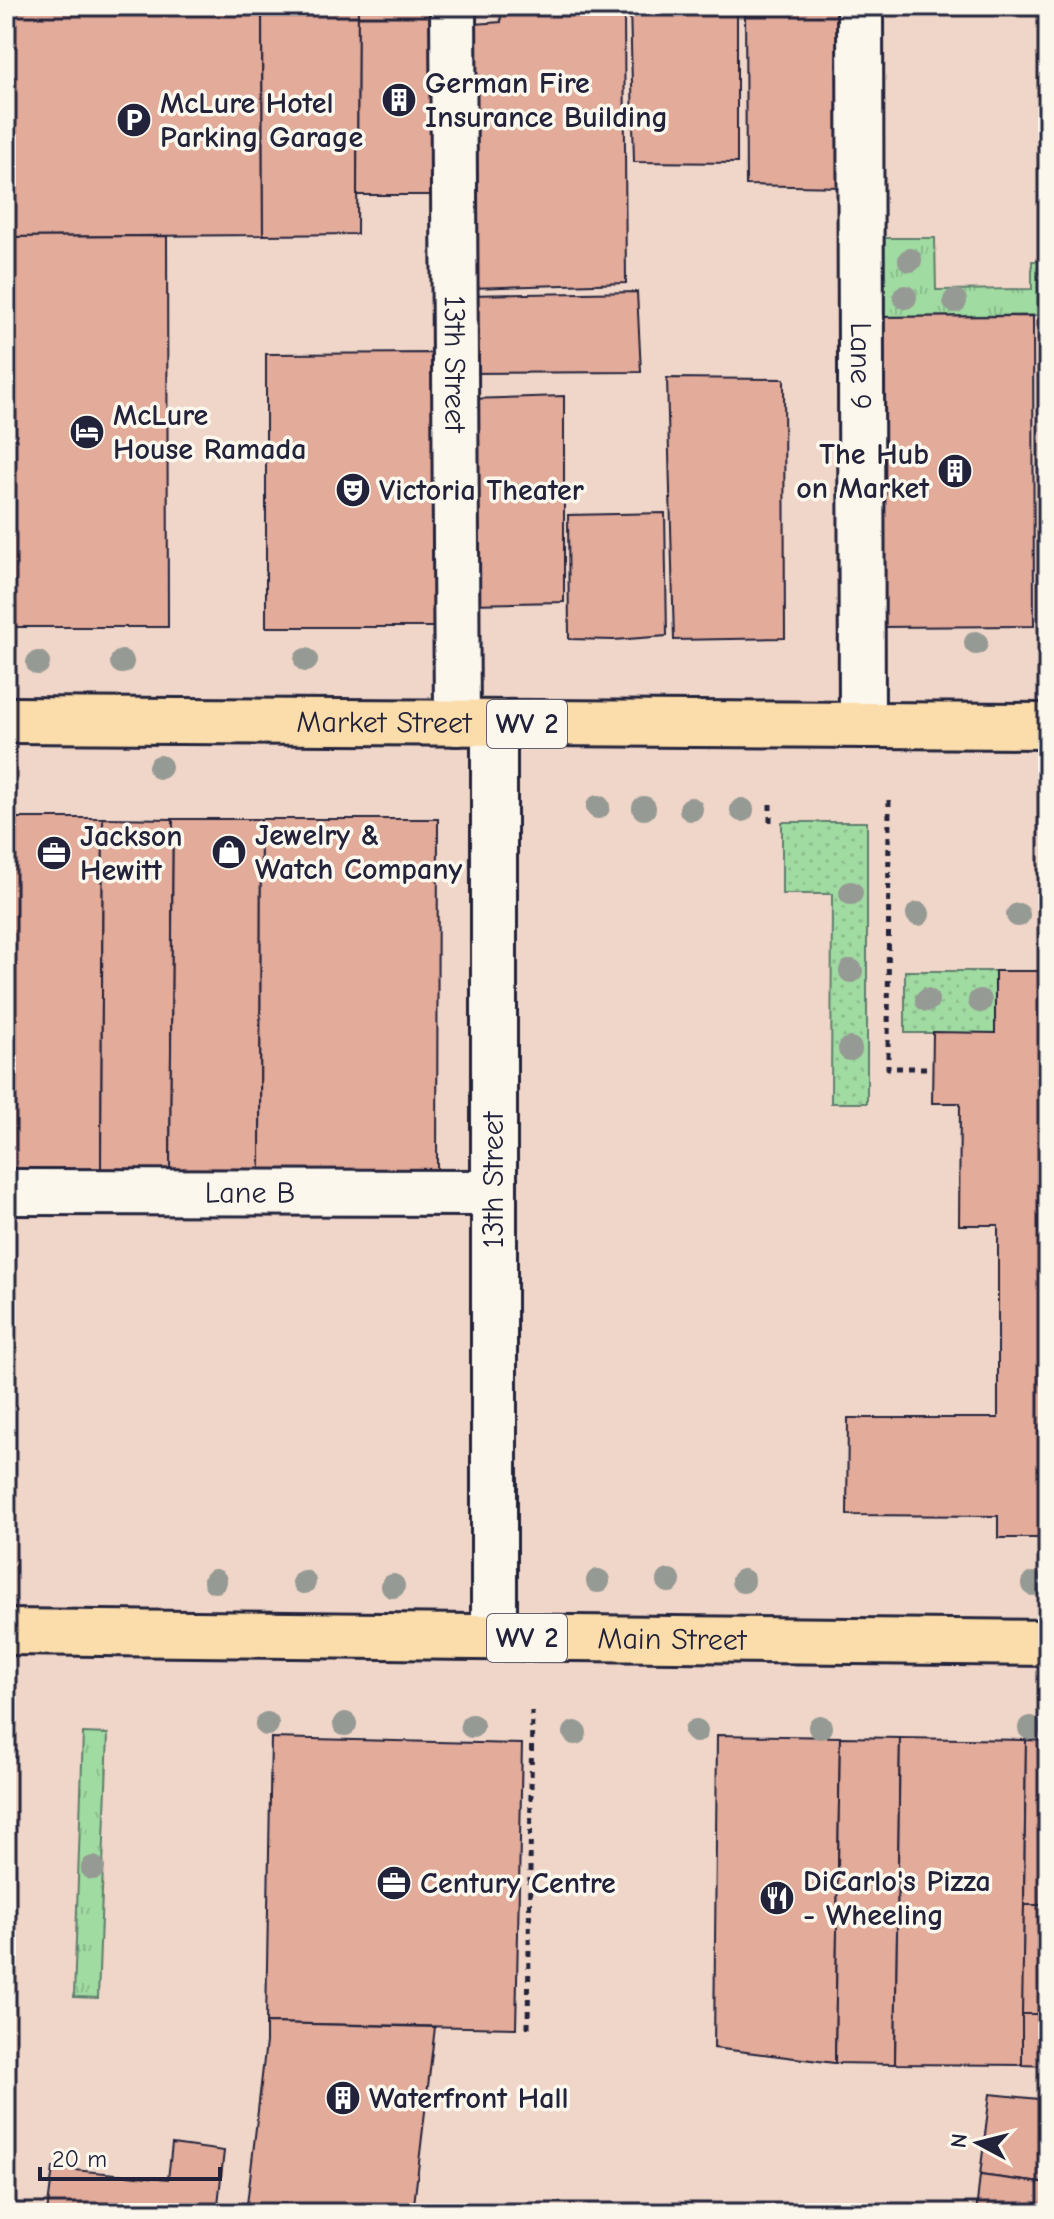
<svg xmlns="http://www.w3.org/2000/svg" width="1054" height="2219" font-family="'Comic Neue',sans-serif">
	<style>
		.built { fill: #f0d6c8 }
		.grass { fill: url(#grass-tufts); stroke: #617e6e; stroke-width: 2 }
		.garden { fill: url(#garden-dots); stroke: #617e6e; stroke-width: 2 }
		.building { fill: #e3ab9a; stroke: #22223b; stroke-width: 2 }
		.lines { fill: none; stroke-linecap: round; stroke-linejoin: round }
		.minor-casing { stroke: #22223b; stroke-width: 50 }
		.major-casing { stroke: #22223b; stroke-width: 50 }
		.path { stroke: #22223b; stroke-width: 5; stroke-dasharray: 6 6; stroke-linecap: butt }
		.minor { stroke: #fbf7ec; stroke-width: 44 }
		.major { stroke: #fbddab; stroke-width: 44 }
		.tree { fill: #969a94 }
		.labels { text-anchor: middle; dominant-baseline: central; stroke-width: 7; stroke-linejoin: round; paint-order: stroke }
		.shield { fill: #fbf7ec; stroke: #636270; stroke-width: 2 }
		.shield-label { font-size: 28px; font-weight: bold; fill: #22223b }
		.poi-label { font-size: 30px; font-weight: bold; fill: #22223b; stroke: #fbf7ec; text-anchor: start }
		.street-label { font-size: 30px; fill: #22223b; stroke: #fbf7ec }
	</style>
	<defs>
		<pattern id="grass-tufts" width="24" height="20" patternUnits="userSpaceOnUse" patternTransform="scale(2)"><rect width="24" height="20" fill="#a0dba1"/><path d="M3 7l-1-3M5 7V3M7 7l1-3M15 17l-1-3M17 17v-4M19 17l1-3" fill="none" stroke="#8abc8c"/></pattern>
		<pattern id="garden-dots" width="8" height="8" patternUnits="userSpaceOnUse" patternTransform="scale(2)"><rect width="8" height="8" fill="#a0dba1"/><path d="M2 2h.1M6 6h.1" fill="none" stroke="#8abc8c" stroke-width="1.8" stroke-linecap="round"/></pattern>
	</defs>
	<rect width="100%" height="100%" fill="#f6e8dc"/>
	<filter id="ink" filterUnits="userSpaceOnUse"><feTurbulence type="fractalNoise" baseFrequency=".0125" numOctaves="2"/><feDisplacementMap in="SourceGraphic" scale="16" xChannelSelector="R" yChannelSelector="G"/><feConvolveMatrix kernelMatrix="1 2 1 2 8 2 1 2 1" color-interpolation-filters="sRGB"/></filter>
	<g filter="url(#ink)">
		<rect class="built" x="6" y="6" width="1042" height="2207"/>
		<g class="grass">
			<polygon points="877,238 935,238 936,290 1032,289 1032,261 1048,261 1048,315 877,317"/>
			<polygon points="83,1733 108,1734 98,1998 74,1997"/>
		</g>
		<g class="garden">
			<polygon points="782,822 867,822 867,1103 831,1103 832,894 782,894"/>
			<rect x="905" y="971" width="90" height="62"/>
		</g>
		<g class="building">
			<polygon points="6,6 262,6 263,235 6,237"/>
			<polygon points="262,6 358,6 357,234 263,235"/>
			<polygon points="358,6 440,6 440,195 357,195"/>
			<polygon points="500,6 592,6 592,18 624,17 626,283 470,288 474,24 501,22"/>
			<polygon points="630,6 737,6 737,163 634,162"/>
			<polygon points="745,6 838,6 843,187 746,185"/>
			<polygon points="167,236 168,627 6,627 6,237"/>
			<polygon points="637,292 641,372 467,373 469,295"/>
			<polygon points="1033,316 1034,626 879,627 877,317"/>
			<polygon points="439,353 440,627 266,627 266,354"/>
			<polygon points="667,378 784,379 785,638 674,640"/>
			<polygon points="564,396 564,602 469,604 468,399"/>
			<polygon points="665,513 667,636 614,640 569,639 568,515"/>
			<polygon points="6,818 103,818 101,1169 6,1168"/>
			<polygon points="103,818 173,819 170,1169 101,1169"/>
			<polygon points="173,819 261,819 260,1169 170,1169"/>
			<polygon points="261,819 438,819 437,1170 260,1169"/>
			<polygon points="995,971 1048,971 1048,1538 998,1538 998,1516 847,1515 848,1418 998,1418 998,1225 959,1225 960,1103 932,1103 933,1032 995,1033"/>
			<polygon points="717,1735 840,1737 835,2063 714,2048"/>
			<polygon points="840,1737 900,1738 895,2064 835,2063"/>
			<polygon points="271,1738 522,1744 516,2028 266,2023"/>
			<polygon points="900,1738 1026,1740 1022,2065 895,2064"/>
			<polygon points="1026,1740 1048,1741 1048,1905 1024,1905"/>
			<polygon points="1024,1905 1048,1905 1048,2014 1022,2014"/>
			<polygon points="1022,2014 1048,2014 1048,2066 1022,2065"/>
			<polygon points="266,2023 435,2027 413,2213 246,2213 266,2042"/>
			<polygon points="990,2094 1048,2100 1048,2184 980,2175"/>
			<polygon points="172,2144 224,2151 217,2213 47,2213 53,2168 168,2179"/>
			<polygon points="980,2175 1048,2184 1048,2213 976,2213"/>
		</g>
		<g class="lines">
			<defs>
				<g id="minor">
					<path id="s1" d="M453,6L457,723"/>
					<path id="s2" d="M860,6L862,725"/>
					<polyline points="494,723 494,1637"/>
					<path id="s3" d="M6,1192L493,1193"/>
				</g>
				<g id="major">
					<path id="s4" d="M6,720L1048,726"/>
					<path id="s5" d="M6,1632L1048,1643"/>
				</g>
			</defs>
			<use href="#minor" class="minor-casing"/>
			<use href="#major" class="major-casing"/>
			<g class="path">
				<polyline points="889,800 888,1068 932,1068"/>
				<polyline points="770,822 770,798"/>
				<polyline points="528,2028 532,1711"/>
			</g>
			<use href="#minor" class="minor"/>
			<use href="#major" class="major"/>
		</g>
		<g class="tree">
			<circle cx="910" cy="260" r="12"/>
			<circle cx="905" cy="297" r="12"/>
			<circle cx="955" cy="301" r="12"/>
			<circle cx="976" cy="643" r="12"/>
			<circle cx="306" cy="660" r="12"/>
			<circle cx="122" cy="662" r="12"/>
			<circle cx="38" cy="663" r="12"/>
			<circle cx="160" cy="767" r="12"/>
			<circle cx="598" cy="807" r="12"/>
			<circle cx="644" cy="808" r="12"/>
			<circle cx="691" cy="809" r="12"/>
			<circle cx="742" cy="810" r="12"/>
			<circle cx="851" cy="893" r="12"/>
			<circle cx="918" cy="914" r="12"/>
			<circle cx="1018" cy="915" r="12"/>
			<circle cx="851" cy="971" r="12"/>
			<circle cx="927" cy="1000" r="12"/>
			<circle cx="980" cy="1001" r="12"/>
			<circle cx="850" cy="1049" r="12"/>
			<circle cx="215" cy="1581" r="12"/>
			<circle cx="598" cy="1581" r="12"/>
			<circle cx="669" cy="1581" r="12"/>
			<circle cx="743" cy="1581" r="12"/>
			<circle cx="304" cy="1582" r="12"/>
			<circle cx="1033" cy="1584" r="12"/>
			<circle cx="393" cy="1586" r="12"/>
			<circle cx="267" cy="1724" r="12"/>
			<circle cx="345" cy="1724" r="12"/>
			<circle cx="472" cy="1726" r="12"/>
			<circle cx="820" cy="1727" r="12"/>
			<circle cx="1030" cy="1728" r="12"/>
			<circle cx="696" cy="1731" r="12"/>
			<circle cx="575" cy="1733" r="12"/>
			<circle cx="93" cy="1868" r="12"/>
		</g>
	</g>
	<defs>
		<symbol id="building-disc" viewBox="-11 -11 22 22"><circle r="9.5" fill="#22223b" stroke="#fbf7ec"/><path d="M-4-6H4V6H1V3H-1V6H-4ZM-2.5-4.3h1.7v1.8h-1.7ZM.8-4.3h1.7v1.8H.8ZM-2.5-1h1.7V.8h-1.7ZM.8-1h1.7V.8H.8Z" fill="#fff"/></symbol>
		<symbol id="parking-disc" viewBox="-11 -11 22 22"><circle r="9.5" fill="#22223b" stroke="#fbf7ec"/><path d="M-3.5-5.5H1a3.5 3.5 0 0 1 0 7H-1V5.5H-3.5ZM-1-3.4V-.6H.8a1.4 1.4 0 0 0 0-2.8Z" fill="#fff"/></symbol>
		<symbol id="hotel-disc" viewBox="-11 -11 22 22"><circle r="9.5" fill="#22223b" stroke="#fbf7ec"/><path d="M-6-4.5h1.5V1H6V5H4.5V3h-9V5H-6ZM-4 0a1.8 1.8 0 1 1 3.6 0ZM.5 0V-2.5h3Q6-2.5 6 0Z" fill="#fff"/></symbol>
		<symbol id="theatre-disc" viewBox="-11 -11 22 22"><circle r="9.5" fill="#22223b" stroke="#fbf7ec"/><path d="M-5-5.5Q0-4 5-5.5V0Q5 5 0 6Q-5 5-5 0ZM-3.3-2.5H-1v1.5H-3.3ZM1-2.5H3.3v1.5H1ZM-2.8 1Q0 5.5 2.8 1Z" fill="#fff"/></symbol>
		<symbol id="shop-disc" viewBox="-11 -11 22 22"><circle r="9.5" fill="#22223b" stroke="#fbf7ec"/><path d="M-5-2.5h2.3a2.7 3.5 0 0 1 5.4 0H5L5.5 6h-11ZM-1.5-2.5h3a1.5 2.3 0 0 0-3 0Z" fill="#fff"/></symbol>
		<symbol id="office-disc" viewBox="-11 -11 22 22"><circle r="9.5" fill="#22223b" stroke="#fbf7ec"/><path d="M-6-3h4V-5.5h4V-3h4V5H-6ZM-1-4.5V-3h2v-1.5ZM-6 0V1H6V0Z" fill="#fff"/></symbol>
		<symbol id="restaurant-disc" viewBox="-11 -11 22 22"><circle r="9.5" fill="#22223b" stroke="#fbf7ec"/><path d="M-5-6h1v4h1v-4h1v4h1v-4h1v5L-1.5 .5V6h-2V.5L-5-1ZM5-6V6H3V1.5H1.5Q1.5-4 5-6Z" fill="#fff"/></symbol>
	</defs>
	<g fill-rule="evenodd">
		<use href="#building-disc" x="379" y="80" width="40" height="40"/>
		<use href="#parking-disc" x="114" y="100" width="40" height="40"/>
		<use href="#hotel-disc" x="67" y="412" width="40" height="40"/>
		<use href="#building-disc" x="935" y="451" width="40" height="40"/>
		<use href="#theatre-disc" x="333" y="470" width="40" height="40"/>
		<use href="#shop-disc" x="209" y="832" width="40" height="40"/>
		<use href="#office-disc" x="34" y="833" width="40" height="40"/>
		<use href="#office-disc" x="374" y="1863" width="40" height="40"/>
		<use href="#restaurant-disc" x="757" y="1878" width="40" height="40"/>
		<use href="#building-disc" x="323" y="2078" width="40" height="40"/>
	</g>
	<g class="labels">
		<g class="shield">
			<rect x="487" y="700" width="80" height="48" rx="6"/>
			<rect x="487" y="1614" width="80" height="48" rx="6"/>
		</g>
		<g class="shield-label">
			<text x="527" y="724">WV 2</text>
			<text x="527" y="1638">WV 2</text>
		</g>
		<g class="poi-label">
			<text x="425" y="83">German Fire<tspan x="425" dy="34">Insurance Building</tspan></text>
			<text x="160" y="103">McLure Hotel<tspan x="160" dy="34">Parking Garage</tspan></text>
			<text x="113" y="415">McLure<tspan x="113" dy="34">House Ramada</tspan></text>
			<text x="929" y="454" text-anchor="end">The Hub<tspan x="929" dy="34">on Market</tspan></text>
			<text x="379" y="490">Victoria Theater</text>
			<text x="255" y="835">Jewelry &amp;<tspan x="255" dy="34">Watch Company</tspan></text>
			<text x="80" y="836">Jackson<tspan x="80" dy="34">Hewitt</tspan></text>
			<text x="803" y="1881">DiCarlo's Pizza<tspan x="803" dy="34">- Wheeling</tspan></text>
			<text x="420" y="1883">Century Centre</text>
			<text x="369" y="2098">Waterfront Hall</text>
		</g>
		<g class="street-label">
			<text stroke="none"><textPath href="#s1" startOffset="358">13th Street</textPath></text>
			<text stroke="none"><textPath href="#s2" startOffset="360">Lane 9</textPath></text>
			<text stroke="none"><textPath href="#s4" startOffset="378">Market Street</textPath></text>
			<text transform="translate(493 1180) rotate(-90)">13th Street</text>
			<text stroke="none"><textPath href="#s3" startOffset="244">Lane B</textPath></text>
			<text stroke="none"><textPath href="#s5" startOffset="666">Main Street</textPath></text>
		</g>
	</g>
	<rect width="1054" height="2219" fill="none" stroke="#fbf7ec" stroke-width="32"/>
	<rect x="16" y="16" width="1022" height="2187" fill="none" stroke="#22223b" stroke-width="3" filter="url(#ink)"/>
	<g transform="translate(978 2143) rotate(277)" stroke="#fbf7ec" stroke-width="6" paint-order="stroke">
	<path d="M0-6L14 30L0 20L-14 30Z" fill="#22223b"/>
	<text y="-12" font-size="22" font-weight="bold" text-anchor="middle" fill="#22223b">N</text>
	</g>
	<path d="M40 2167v12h180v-12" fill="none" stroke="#22223b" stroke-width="4"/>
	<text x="52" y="2167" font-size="24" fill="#22223b" stroke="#fbf7ec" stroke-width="6" paint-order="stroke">20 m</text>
</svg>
